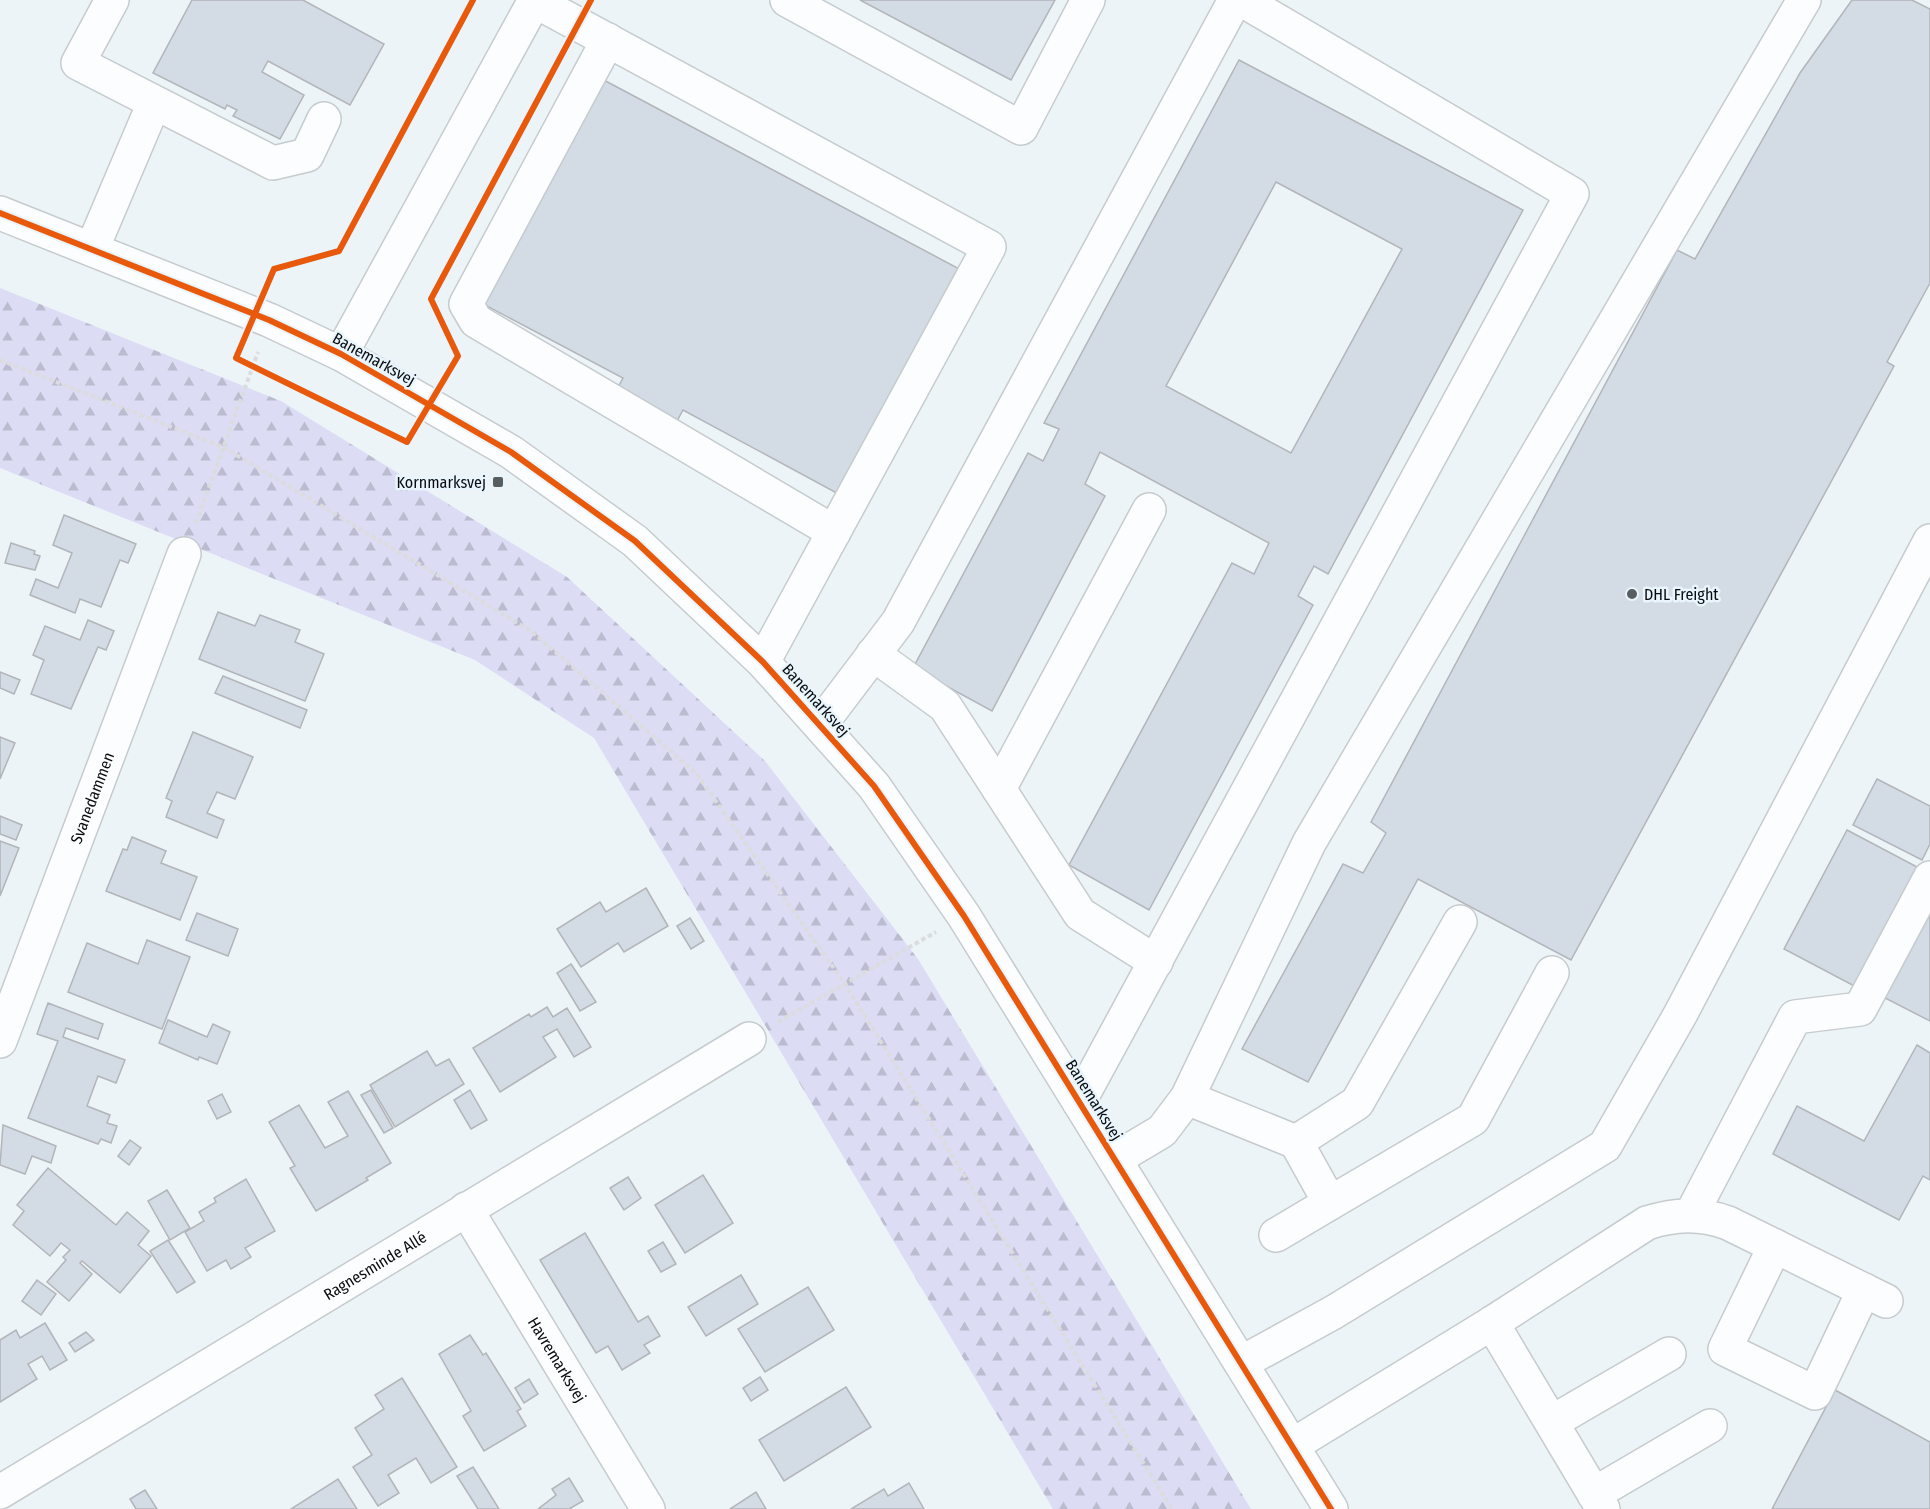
<svg xmlns="http://www.w3.org/2000/svg" width="1930" height="1509" font-family="'Fira Sans Condensed',sans-serif">
	<style>
		.forest { fill: url(#forest-firs) }
		.building { fill: #d3dbe5; stroke: #b2b5b9; stroke-width: 1.5; fill-rule: evenodd }
		.lines { fill: none; stroke-linecap: round; stroke-linejoin: round }
		.minor-casing { stroke: #c6cbce; stroke-width: 36 }
		.path { stroke: #dadcde; stroke-width: 4; stroke-dasharray: 4.5 3; stroke-linecap: butt }
		.minor { stroke: #fcfdfe; stroke-width: 33 }
		.cycleway-casing { stroke: #e9f5fc; stroke-width: 10 }
		.cycleway { stroke: #e8590c; stroke-width: 6 }
		.poi-dot { fill: #585d60; stroke: #e9f5fc; stroke-width: 2 }
		.labels { text-anchor: middle; dominant-baseline: central; stroke-width: 5; stroke-linejoin: round; paint-order: stroke }
		.street-label { font-size: 16px; fill: #080c0e; stroke: #e9f5fc }
		.poi-label { font-size: 16px; fill: #080c0e; stroke: #e9f5fc; text-anchor: end }
	</style>
	<defs>
		<pattern id="forest-firs" width="22" height="20" patternUnits="userSpaceOnUse" patternTransform="scale(1.5)"><rect width="22" height="20" fill="#dcddf4"/><path d="M5 1l3.5 6h-7zM16 11l3.5 6h-7z" fill="#bbbcd0"/></pattern>
	</defs>
	<rect width="100%" height="100%" fill="#edf4f8"/>
	<polygon class="forest" points="0,288 281,401 567,577 765,761 918,959 1251,1509 1053,1509 594,738 475,660 0,468"/>
	<g class="building">
		<polygon points="192,0 303,0 384,44 350,105 268,61 262,72 304,95 280,139 233,116 237,110 227,105 225,109 153,73"/>
		<polygon points="860,0 1055,0 1011,80"/>
		<polygon points="1852,0 1912,0 1930,9 1930,283 1887,362 1894,366 1571,960 1418,879 1308,1082 1242,1049 1343,864 1363,873 1386,833 1371,822 1677,250 1695,259 1800,73"/>
		<path d="M1239,60L1523,210L1328,574L1314,566L1298,596L1313,605L1149,910L1069,865L1232,563L1254,574L1269,543L1100,452L1085,484L1105,496L992,711L913,668L1028,453L1043,461L1059,429L1044,423ZM1276,182L1402,249L1291,453L1166,386Z"/>
		<polygon points="600,78 965,272 844,497 683,410 671,432 617,389 623,378 483,304"/>
		<polygon points="64,515 136,544 128,563 120,560 101,607 80,599 75,613 30,595 36,579 58,588 72,553 53,545"/>
		<polygon points="11,543 35,551 34,554 40,556 35,570 5,563"/>
		<polygon points="218,612 255,626 260,615 300,630 295,642 324,654 305,701 199,659"/>
		<polygon points="88,620 114,631 106,650 98,647 71,709 31,694 44,660 33,655 45,626 80,640"/>
		<polygon points="0,672 20,680 14,694 0,688"/>
		<polygon points="223,676 307,710 300,728 215,693"/>
		<polygon points="193,732 253,757 235,799 217,792 207,813 224,820 217,838 166,817 172,801 166,798"/>
		<polygon points="0,737 15,743 0,779"/>
		<polygon points="1877,779 1930,806 1930,844 1922,860 1853,825"/>
		<polygon points="0,816 22,825 16,840 0,834"/>
		<polygon points="1847,830 1921,869 1858,988 1784,949"/>
		<polygon points="132,837 166,851 161,863 197,877 180,920 106,891 123,849 127,850"/>
		<polygon points="0,841 19,848 0,896"/>
		<polygon points="646,888 668,926 624,952 618,943 581,967 557,929 600,902 606,912"/>
		<polygon points="1930,909 1930,1021 1883,997"/>
		<polygon points="197,913 238,929 228,956 186,940"/>
		<polygon points="690,918 704,941 691,949 677,926"/>
		<polygon points="147,940 190,957 162,1029 68,992 87,943 138,964"/>
		<polygon points="571,964 596,1002 580,1011 557,973"/>
		<polygon points="48,1003 103,1024 98,1039 66,1028 63,1037 125,1060 116,1083 98,1076 87,1106 110,1115 107,1123 117,1126 111,1143 101,1139 98,1144 28,1118 58,1041 37,1034"/>
		<polygon points="547,1007 553,1017 567,1008 591,1047 574,1057 557,1029 543,1037 556,1057 500,1092 473,1048 529,1014 531,1017"/>
		<polygon points="168,1020 207,1037 213,1024 230,1032 217,1064 199,1057 198,1060 159,1043"/>
		<polygon points="1917,1045 1930,1053 1930,1180 1923,1176 1899,1220 1773,1154 1797,1106 1864,1141"/>
		<polygon points="427,1051 436,1066 449,1059 464,1084 395,1127 370,1085"/>
		<polygon points="371,1090 393,1128 384,1133 361,1095"/>
		<polygon points="470,1090 487,1120 471,1129 454,1100"/>
		<polygon points="348,1091 391,1163 366,1178 368,1180 316,1211 290,1168 295,1166 269,1122 299,1105 325,1148 348,1136 328,1102"/>
		<polygon points="222,1094 231,1112 217,1119 208,1101"/>
		<polygon points="3,1125 56,1146 51,1163 32,1156 25,1174 0,1165"/>
		<polygon points="130,1140 141,1148 129,1165 118,1156"/>
		<polygon points="48,1168 116,1225 127,1212 149,1231 138,1245 151,1256 120,1293 82,1261 80,1263 92,1274 69,1301 47,1282 66,1260 63,1257 70,1250 61,1243 50,1256 13,1225 24,1211 17,1205"/>
		<polygon points="703,1175 733,1223 685,1253 655,1205"/>
		<polygon points="628,1177 641,1198 624,1210 610,1188"/>
		<polygon points="246,1179 275,1231 245,1248 251,1257 231,1269 226,1260 207,1271 185,1232 204,1221 199,1212 216,1202 214,1198"/>
		<polygon points="167,1190 190,1228 170,1240 148,1201"/>
		<polygon points="585,1233 638,1322 648,1316 660,1336 644,1345 650,1353 622,1370 608,1346 596,1353 540,1260"/>
		<polygon points="168,1240 195,1282 177,1293 150,1251"/>
		<polygon points="663,1242 676,1264 661,1272 648,1251"/>
		<polygon points="741,1275 758,1304 706,1336 688,1307"/>
		<polygon points="37,1280 56,1294 41,1315 22,1301"/>
		<polygon points="808,1287 834,1330 765,1372 738,1329"/>
		<polygon points="45,1323 67,1360 50,1370 42,1356 28,1364 37,1379 0,1402 0,1340 16,1330 20,1338"/>
		<polygon points="86,1332 94,1340 75,1352 69,1343"/>
		<polygon points="470,1335 483,1355 486,1353 521,1409 517,1411 526,1426 484,1451 463,1416 471,1411 439,1354"/>
		<polygon points="760,1377 768,1390 751,1401 743,1388"/>
		<polygon points="402,1378 457,1467 431,1483 416,1458 388,1475 399,1493 378,1506 353,1467 372,1455 355,1428 384,1409 375,1395"/>
		<polygon points="529,1379 538,1394 524,1403 515,1388"/>
		<polygon points="846,1387 871,1427 784,1481 759,1440"/>
		<polygon points="1835,1390 1930,1442 1930,1509 1772,1509"/>
		<polygon points="473,1467 499,1509 478,1509 457,1476"/>
		<polygon points="569,1478 583,1501 569,1509 538,1509 556,1495 552,1489"/>
		<polygon points="338,1479 357,1509 291,1509"/>
		<polygon points="909,1483 924,1509 851,1509 884,1489 888,1496"/>
		<polygon points="145,1490 157,1509 136,1509 130,1499"/>
		<polygon points="756,1492 766,1509 730,1509"/>
	</g>
	<g class="lines">
		<defs>
			<g id="minor">
				<polyline points="112,0 78,63 273,163 307,155 324,119"/>
				<polyline points="787,0 1021,128 1088,0"/>
				<polyline points="535,1 989,247 763,662"/>
				<polyline points="608,40 466,304 476,321 834,532"/>
				<polyline points="0,213 269,320 341,354 511,452 635,541 763,662 874,786 964,916 1331,1509"/>
				<polyline points="92,249 154,103"/>
				<polyline points="341,354 535,0"/>
				<polyline points="873,654 945,706 1080,914 1156,962"/>
				<polyline points="820,725 898,622 1235,0"/>
				<polyline points="999,789 1149,510"/>
				<path id="s1" d="M0,1041L184,554"/>
				<polyline points="1187,1098 1296,1142 1330,1203 1473,1119 1552,973"/>
				<polyline points="1079,1102 1572,194 1242,0"/>
				<polyline points="1296,1142 1357,1103 1460,922"/>
				<polyline points="1115,1159 1162,1131 1187,1098 1309,843 1804,0"/>
				<path id="s2" d="M466,1209L648,1509"/>
				<polyline points="1691,1215 1795,1017 1860,1009 1930,878"/>
				<polyline points="1276,1235 1330,1203"/>
				<polyline points="1775,1246 1725,1349 1815,1393 1864,1290"/>
				<polyline points="1492,1323 1603,1509"/>
				<polyline points="1241,1363 1334,1312 1605,1146 1680,1015 1930,541"/>
				<polyline points="1552,1422 1669,1354"/>
				<path d="M1293,1445L1492,1323L1647,1223C1675,1214 1700,1213 1728,1223L1886,1301"/>
				<path id="s3" d="M0,1492L749,1039"/>
				<polyline points="1594,1494 1710,1426"/>
			</g>
		</defs>
		<use href="#minor" class="minor-casing"/>
		<g class="path">
			<polyline points="0,360 223,447 531,631 696,773 845,984 1172,1509"/>
			<polyline points="196,523 258,352"/>
			<polyline points="778,1022 936,932"/>
		</g>
		<use href="#minor" class="minor"/>
		<defs>
			<g id="cycleway">
				<polyline points="473,0 339,251 274,269 236,358 407,442 458,356 431,299 591,0"/>
				<polyline points="0,213 269,320 341,354 511,452 635,541 763,662 874,786 964,916 1331,1509"/>
			</g>
		</defs>
		<use href="#cycleway" class="cycleway-casing"/>
		<use href="#cycleway" class="cycleway"/>
	</g>
	<g class="poi-dot">
		<rect x="492" y="476" width="12" height="12" rx="3"/>
		<circle cx="1632" cy="594" r="6"/>
	</g>
	<g class="labels">
		<g class="street-label">
			<text transform="translate(374 359) rotate(29)">Banemarksvej</text>
			<text transform="translate(816 700) rotate(48)">Banemarksvej</text>
			<text stroke="none"><textPath href="#s1" startOffset="260">Svanedammen</textPath></text>
			<text transform="translate(1094 1100) rotate(58)">Banemarksvej</text>
			<text stroke="none"><textPath href="#s3" startOffset="438">Ragnesminde Allé</textPath></text>
			<text stroke="none"><textPath href="#s2" startOffset="176">Havremarksvej</textPath></text>
		</g>
		<g class="poi-label">
			<text x="486" y="482">Kornmarksvej</text>
			<text x="1644" y="594" text-anchor="start">DHL Freight</text>
		</g>
	</g>
</svg>
